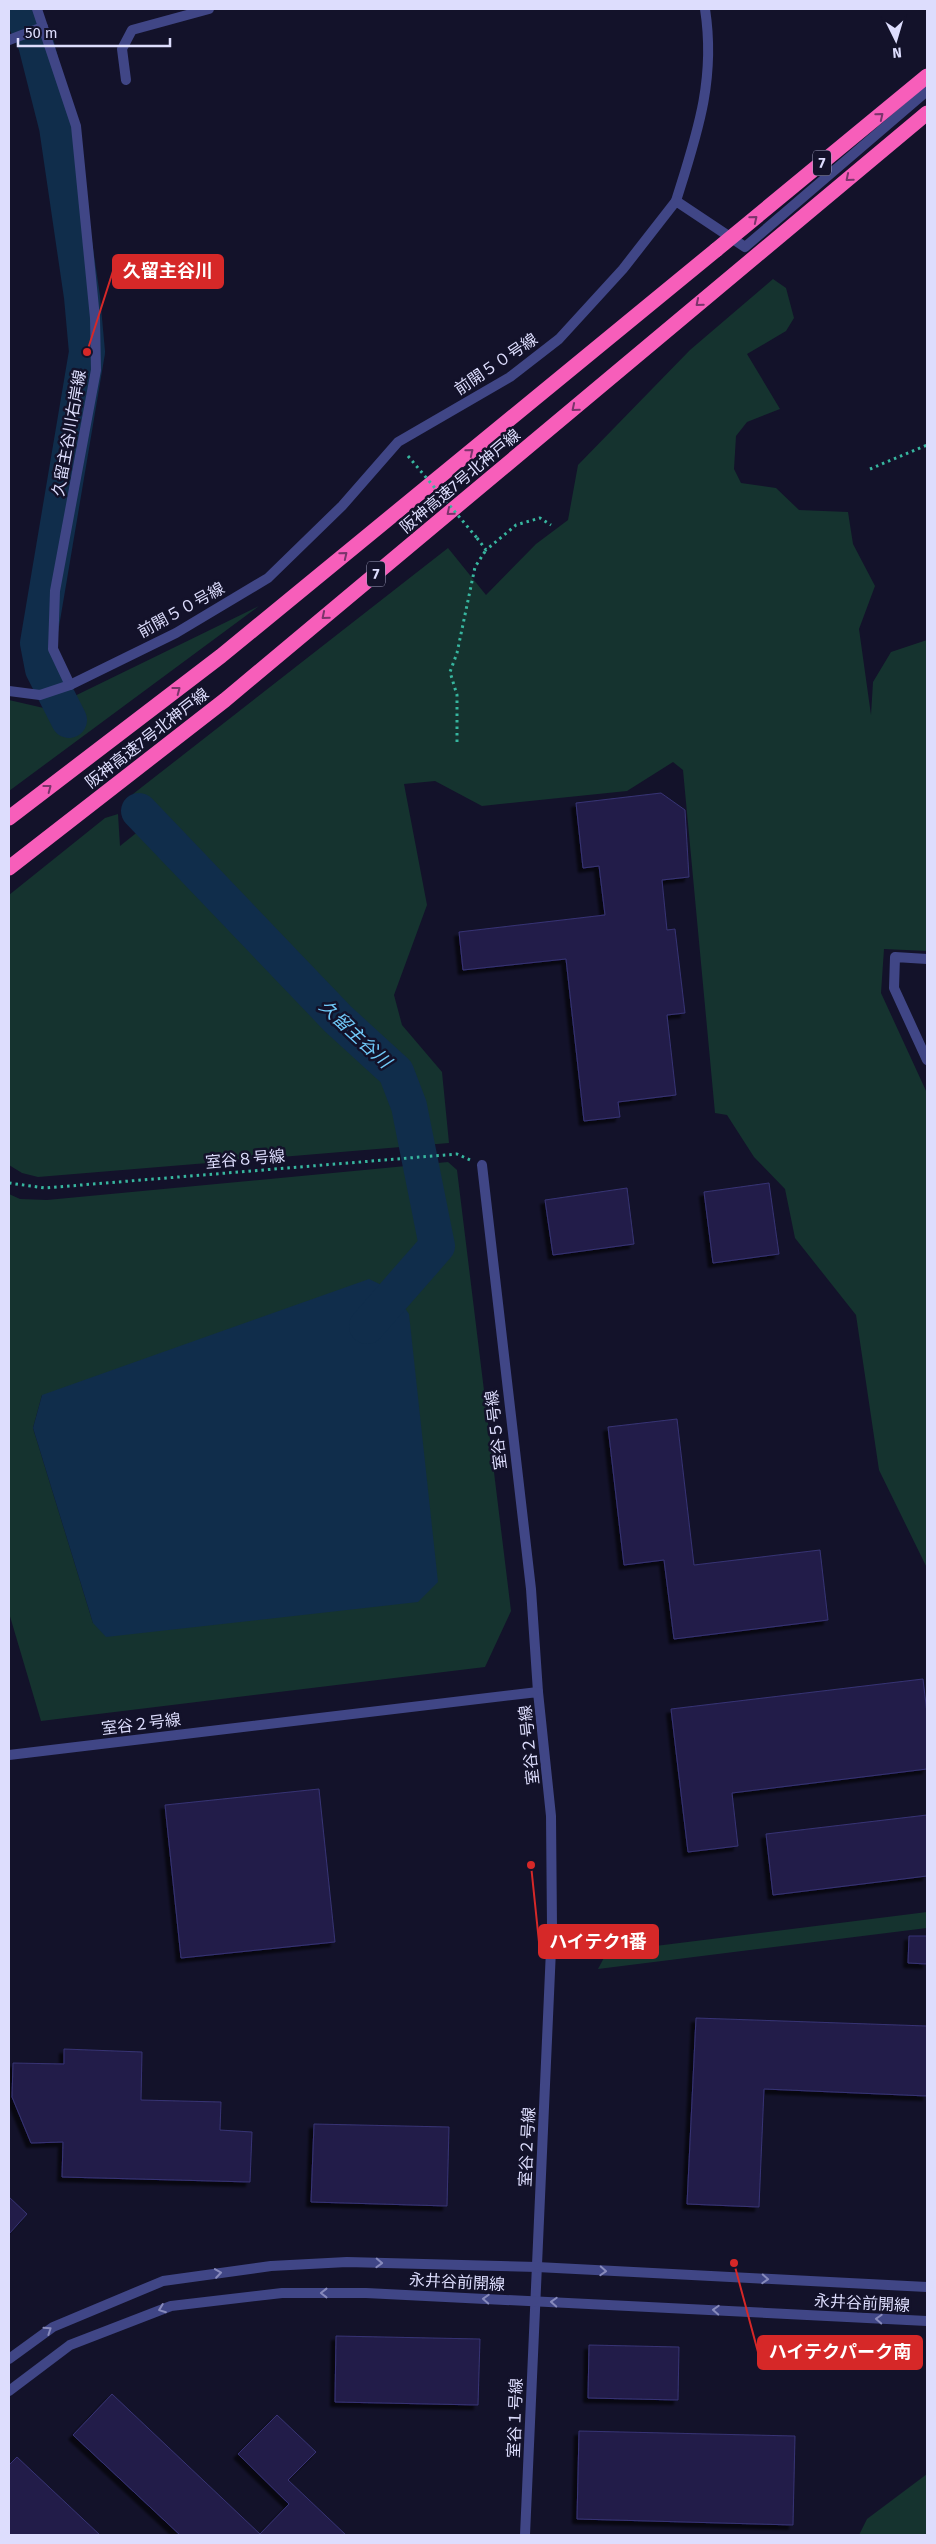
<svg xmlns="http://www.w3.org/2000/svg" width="936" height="2544" font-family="'Fira Sans','Noto Sans JP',sans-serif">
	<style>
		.green { fill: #15332f; fill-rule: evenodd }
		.water { fill: #102d4b }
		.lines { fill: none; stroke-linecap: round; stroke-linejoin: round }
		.river { stroke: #102d4b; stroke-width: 36 }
		.building { fill: #231f4a; stroke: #373374; filter: url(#shadow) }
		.path { stroke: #37b69f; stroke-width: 3; stroke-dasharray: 2.5 4; stroke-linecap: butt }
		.minor { stroke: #404686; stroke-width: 10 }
		.tertiary { stroke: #404686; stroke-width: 10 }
		.motorway { stroke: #f75eba; stroke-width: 15 }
		.path-bridge { stroke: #37b69f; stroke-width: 3; stroke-dasharray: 2.5 4; stroke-linecap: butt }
		.motorway-bridge { stroke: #f75eba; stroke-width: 15 }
		.oneway { stroke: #7a346b }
		.oneway2 { stroke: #878abc }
		.labels { text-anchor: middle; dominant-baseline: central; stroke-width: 5; stroke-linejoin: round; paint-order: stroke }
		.shield { fill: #13122a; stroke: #a0a0be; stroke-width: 1 }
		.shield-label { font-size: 15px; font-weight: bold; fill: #ddddfd }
		.street-label { font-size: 16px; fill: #ddddfd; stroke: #13122a }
		.water-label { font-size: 18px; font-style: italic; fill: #70c9f8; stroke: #13122a }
		.leader { fill: none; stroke: #d62828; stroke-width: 2 }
		.callout-dot { fill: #d62828; stroke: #13122a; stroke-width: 2 }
		.callout { fill: #d62828; stroke: #d62828; stroke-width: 2 }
		.callout-label { font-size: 18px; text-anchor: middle; font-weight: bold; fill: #fff }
	</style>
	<defs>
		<filter id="shadow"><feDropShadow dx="-4.5" dy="4.5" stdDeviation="1" flood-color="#0009"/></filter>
	</defs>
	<rect width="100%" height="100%" fill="#13122a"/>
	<g class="green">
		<polygon points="773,279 786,288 794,318 786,331 747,354 780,409 747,422 736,436 734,469 741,483 776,488 799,510 848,512 853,544 875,586 859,629 871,715 873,682 891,652 927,640 927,951 884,949 881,993 927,1093 927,1568 879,1470 856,1315 795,1238 785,1189 754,1157 727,1115 715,1113 683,770 673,762 627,791 482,806 435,781 404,784 427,905 394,995 402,1025 442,1072 449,1143 38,1177 22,1173 9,1165 9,895 105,818 118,814 120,846 140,830 215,914 385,1079 394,1092 398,1111 422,1110 404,1068 133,794 448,548 486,595 536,544 568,520 578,465 690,350"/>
		<polygon points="259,606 9,791 9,700 48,709"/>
		<path d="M448,1162L457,1170L511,1611L485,1667L41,1721L9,1613V1194L20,1199L47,1200ZM42,1395L93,1623L33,1428Z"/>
		<polygon points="927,1912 927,1928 598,1969 607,1952"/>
		<polygon points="927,2474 927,2535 859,2535 867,2519"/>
	</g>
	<polygon class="water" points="369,1279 392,1290 409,1314 438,1582 418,1602 106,1637 93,1623 33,1428 42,1395"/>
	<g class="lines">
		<g class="river">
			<polyline points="20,9 36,44 57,127 82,297 87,352 38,643 43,669 69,720"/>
			<polyline points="139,811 338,1019 396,1072 409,1106 437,1246 367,1326"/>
		</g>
	</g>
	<g class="building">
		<polygon points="661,793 685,810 689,877 662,880 667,930 675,929 685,1013 667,1015 676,1095 618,1102 620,1117 584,1121 566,959 463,970 459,932 605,915 599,866 583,868 576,803"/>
		<polygon points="769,1183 779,1254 713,1263 704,1192"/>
		<polygon points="627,1188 634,1244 553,1255 545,1200"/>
		<polygon points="677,1419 694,1565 820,1550 828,1620 674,1639 664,1560 624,1565 608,1427"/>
		<polygon points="923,1679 927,1713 927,1769 732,1793 738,1846 688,1852 671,1709"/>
		<polygon points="319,1789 335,1942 181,1958 165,1805"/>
		<polygon points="927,1815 927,1876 773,1895 766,1834"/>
		<polygon points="909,1936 927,1936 927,1964 908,1963"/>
		<polygon points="696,2018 927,2026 927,2096 764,2089 759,2207 687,2204"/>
		<polygon points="64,2049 142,2052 141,2100 221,2102 220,2130 252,2132 250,2182 62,2177 63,2142 31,2143 12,2097 13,2063 64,2064"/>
		<polygon points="314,2124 449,2127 447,2206 311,2202"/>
		<polygon points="9,2197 27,2214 9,2234"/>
		<polygon points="336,2336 480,2339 478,2405 335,2402"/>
		<polygon points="589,2345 679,2347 678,2400 588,2398"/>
		<polygon points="112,2394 260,2534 289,2504 238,2454 277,2415 316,2452 288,2480 346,2535 180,2535 73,2435"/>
		<polygon points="579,2431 795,2436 793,2525 577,2519"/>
		<polygon points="17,2457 100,2535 9,2535 9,2465"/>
	</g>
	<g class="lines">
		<g class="path">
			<polyline points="870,469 927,445"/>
			<polyline points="477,538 486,550 516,525 540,518 551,525"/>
			<polyline points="457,742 457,695 450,672 457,653 475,567 486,550"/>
			<polyline points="9,1183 45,1188 457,1154 470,1160"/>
		</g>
		<g class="minor">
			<polyline points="37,9 76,126 95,318 96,370 55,591 53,649 70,685"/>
			<polyline points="9,40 43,27"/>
			<polyline points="126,80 122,49 132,30 209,9"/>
			<path d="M676,201C697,134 716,80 705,9"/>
			<polyline points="9,691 40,695 70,685 176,633 268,578 342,506 398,442 510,377 559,339 623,269 676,201 745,247 927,91"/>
			<polyline points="927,959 895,957 894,988 927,1060"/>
			<polyline points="482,1165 531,1589 538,1692"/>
		</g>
		<g class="tertiary">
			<polyline points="9,1755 538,1692 551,1816 552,1927 525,2535"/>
			<polyline points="9,2359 53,2327 163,2281 271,2266 347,2262 537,2267 927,2287"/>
			<polyline points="9,2391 70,2345 171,2306 282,2293 366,2293 927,2321"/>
		</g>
		<g class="motorway">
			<polyline points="9,818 221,656 716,250"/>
			<polyline points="9,868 225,700 927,113"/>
		</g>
		<polyline class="path-bridge" points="408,456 477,538"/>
		<polyline class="motorway-bridge" points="716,250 927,76"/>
	</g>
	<defs><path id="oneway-chevron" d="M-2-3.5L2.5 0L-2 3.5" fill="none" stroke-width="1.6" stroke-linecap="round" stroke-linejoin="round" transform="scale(1.25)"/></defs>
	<g class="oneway">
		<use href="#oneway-chevron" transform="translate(880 116) rotate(-39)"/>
		<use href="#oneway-chevron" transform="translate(849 178) rotate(140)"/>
		<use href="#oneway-chevron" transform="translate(754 219) rotate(-39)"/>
		<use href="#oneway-chevron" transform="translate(699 303) rotate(140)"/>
		<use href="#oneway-chevron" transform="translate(575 408) rotate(140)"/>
		<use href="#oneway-chevron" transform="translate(470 452) rotate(-39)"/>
		<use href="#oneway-chevron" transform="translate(450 512) rotate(140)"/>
		<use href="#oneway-chevron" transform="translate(344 555) rotate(-39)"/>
		<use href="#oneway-chevron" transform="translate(325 616) rotate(140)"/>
		<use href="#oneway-chevron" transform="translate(177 690) rotate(-37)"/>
		<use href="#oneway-chevron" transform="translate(48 788) rotate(-37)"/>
	</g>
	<g class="oneway2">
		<use href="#oneway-chevron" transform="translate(379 2263) rotate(2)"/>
		<use href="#oneway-chevron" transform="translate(603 2271) rotate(3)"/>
		<use href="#oneway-chevron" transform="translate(218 2273) rotate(-8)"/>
		<use href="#oneway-chevron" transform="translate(765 2279) rotate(3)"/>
		<use href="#oneway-chevron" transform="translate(324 2293) rotate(180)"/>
		<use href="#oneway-chevron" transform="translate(486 2299) rotate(-177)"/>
		<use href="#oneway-chevron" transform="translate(554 2302) rotate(-177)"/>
		<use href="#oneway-chevron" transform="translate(162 2309) rotate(159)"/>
		<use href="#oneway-chevron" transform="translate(716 2310) rotate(-177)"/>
		<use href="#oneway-chevron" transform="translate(879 2319) rotate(-177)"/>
		<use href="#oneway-chevron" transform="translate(48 2330) rotate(-34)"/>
	</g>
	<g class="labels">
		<g class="shield">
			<rect x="813" y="150.5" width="18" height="25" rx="4"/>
			<rect x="367" y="561.5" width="18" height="25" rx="4"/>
		</g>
		<g class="shield-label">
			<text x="822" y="163">7</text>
			<text x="376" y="574">7</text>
		</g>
		<g class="street-label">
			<text transform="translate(496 364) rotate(-34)">前開５０号線</text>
			<text transform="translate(69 433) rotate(-80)">久留主谷川右岸線</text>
			<text transform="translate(460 481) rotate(-40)">阪神高速7号北神戸線</text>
			<text transform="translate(181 610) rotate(-29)">前開５０号線</text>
			<text transform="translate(147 738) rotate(-38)">阪神高速7号北神戸線</text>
			<text transform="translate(245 1159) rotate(-5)">室谷８号線</text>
			<text transform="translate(496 1430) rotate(-97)">室谷５号線</text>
			<text transform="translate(141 1724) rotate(-7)">室谷２号線</text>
			<text transform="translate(529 1745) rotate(-96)">室谷２号線</text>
			<text transform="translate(527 2147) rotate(-87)">室谷２号線</text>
			<text transform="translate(457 2282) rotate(3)">永井谷前開線</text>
			<text transform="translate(862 2303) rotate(3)">永井谷前開線</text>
			<text transform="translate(515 2418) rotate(-88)">室谷１号線</text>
		</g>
		<g class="water-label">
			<text transform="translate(355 1034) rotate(43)">久留主谷川</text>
		</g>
	</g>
	<path class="leader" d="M87 352L113 271M531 1865L539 1942M734 2263L758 2352"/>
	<g class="callout-dot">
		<circle cx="87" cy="352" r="5"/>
		<circle cx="531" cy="1865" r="5"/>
		<circle cx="734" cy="2263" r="5"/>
	</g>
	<g class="callout">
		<rect x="113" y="255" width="110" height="33" rx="5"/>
		<rect x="539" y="1925" width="119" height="33" rx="5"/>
		<rect x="758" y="2336" width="164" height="33" rx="5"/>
	</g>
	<g class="callout-label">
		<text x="168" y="277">久留主谷川</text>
		<text x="598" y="1948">ハイテク1番</text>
		<text x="840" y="2358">ハイテクパーク南</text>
	</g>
	<rect width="936" height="2544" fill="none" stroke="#ddddfd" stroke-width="20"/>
	<g transform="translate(896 40) rotate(175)" stroke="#13122a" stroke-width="4" paint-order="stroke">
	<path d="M0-4L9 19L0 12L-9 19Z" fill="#ddddfd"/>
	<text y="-8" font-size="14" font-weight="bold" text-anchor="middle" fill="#ddddfd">N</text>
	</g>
	<path d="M18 38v8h152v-8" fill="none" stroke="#ddddfd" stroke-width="2.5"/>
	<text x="25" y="38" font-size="15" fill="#ddddfd" stroke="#13122a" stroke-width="4" paint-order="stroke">50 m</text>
</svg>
